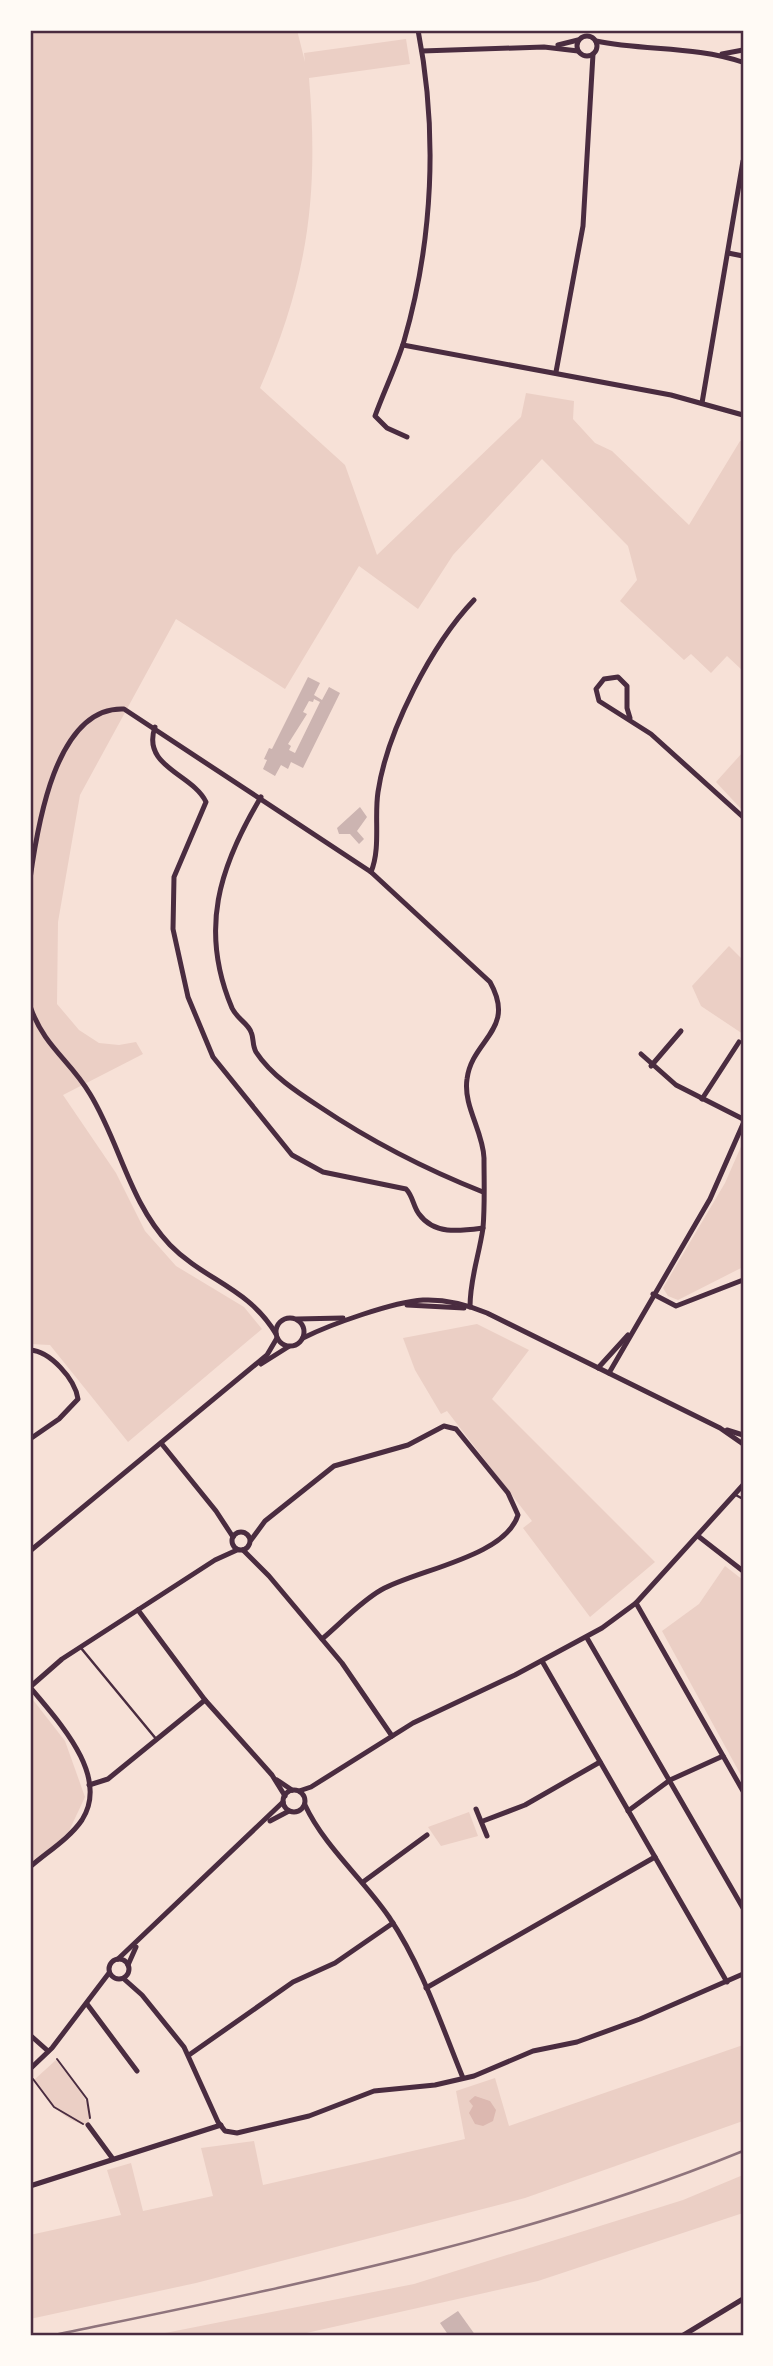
<svg xmlns="http://www.w3.org/2000/svg" width="773" height="2366" font-family="Jost,sans-serif">
	<style>
		.green { fill: #ebcfc5 }
		.water { fill: #dcb8b0 }
		.building { fill: #ccb4b1; fill-rule: evenodd }
		.lines { fill: none; stroke-linecap: round; stroke-linejoin: round }
		.path { stroke: #4a2c40; stroke-width: 2 }
		.service { stroke: #4a2c40; stroke-width: 2.5 }
		.minor { stroke: #4a2c40; stroke-width: 5 }
		.rail { stroke: #8f747c; stroke-width: 2.5 }
		.neatline { fill: none; stroke: #4a2c40; stroke-width: 2.5 }
	</style>
	<rect width="100%" height="100%" fill="#f7e1d7"/>
	<g class="green">
		<path d="M30,30H297L305,62L304,53L406,39L410,64L309,78C319,196 308,278 260,388L345,465L377,555L521,417L526,393L574,401L573,419L595,443L612,451L689,525L740,441L743,442V671L727,656L711,673L691,654L684,660L620,601L637,580L628,546L542,459L453,555L418,609L359,566L285,689L176,619L80,795L58,922L57,1004L79,1030L99,1043L119,1045L136,1042L143,1054L63,1095L116,1173L145,1231L176,1266L244,1307L262,1329L128,1442L50,1345L30,1344Z"/>
		<polygon points="743,752 743,811 716,782"/>
		<polygon points="729,946 743,960 743,1034 701,1006 692,986"/>
		<polygon points="743,1142 743,1267 678,1300 668,1296 663,1288 725,1183"/>
		<polygon points="477,1324 529,1350 492,1399 655,1562 590,1617 523,1528 532,1521 447,1411 441,1414 415,1370 403,1338"/>
		<polygon points="725,1566 743,1580 743,1779 662,1631 699,1604"/>
		<polygon points="30,1696 65,1741 85,1797 69,1831 30,1869"/>
		<polygon points="469,1812 478,1836 441,1846 428,1827"/>
		<polygon points="743,2045 743,2121 525,2198 196,2283 30,2319 30,2235 121,2215 107,2170 131,2163 143,2211 213,2196 201,2148 254,2141 263,2185 465,2139 456,2091 495,2078 509,2126"/>
		<path d="M56,2060C70,2079 95,2100 88,2125C62,2122 48,2099 34,2080Z"/>
		<polygon points="743,2175 743,2213 538,2281 293,2336 150,2336 414,2284 683,2200"/>
	</g>
	<polygon class="water" points="475,2096 490,2101 496,2110 493,2121 483,2126 475,2124 469,2113 473,2106 469,2101"/>
	<g class="building">
		<path d="M308,677L320,683L314,695L322,700L329,687L340,693L303,768L291,762L288,769L281,765L275,776L263,769L267,760L264,759L269,748L272,749ZM314,699L320,702L295,753L289,750L291,746L288,744L307,714L303,712L309,701L313,702Z"/>
		<polygon points="360,807 367,817 357,831 364,839 359,844 350,834 339,834 337,828"/>
		<polygon points="458,2311 476,2336 449,2336 440,2323"/>
	</g>
	<g class="lines">
		<g class="path">
			<polyline points="57,2059 87,2099 90,2118"/>
			<polyline points="33,2079 54,2107 83,2124"/>
		</g>
		<g class="service">
			<polyline points="734,1494 743,1499"/>
			<polyline points="81,1648 157,1740"/>
		</g>
		<g class="minor">
			<circle cx="587" cy="46" r="10"/>
			<path d="M596,41C644,51 696,46 742,62"/>
			<polyline points="558,45 578,40"/>
			<polyline points="422,51 544,47 578,51"/>
			<polyline points="722,54 743,50"/>
			<polyline points="728,253 743,256"/>
			<polyline points="403,345 671,395 743,415"/>
			<polyline points="556,372 583,226 593,54"/>
			<polyline points="702,403 743,161"/>
			<path d="M407,437L387,428L375,416C384,391 396,367 404,341C433,241 438,132 418,30"/>
			<polyline points="630,718 627,708 627,686 618,677 604,679 596,689 599,701 651,734 743,817"/>
			<path d="M155,727C141,767 193,774 206,802L174,877L173,929L188,997L213,1057L292,1155L323,1172L406,1189C413,1196 413,1206 419,1214C434,1235 460,1231 483,1228"/>
			<path d="M261,797C219,867 199,930 232,1008C237,1019 248,1023 251,1032C254,1038 252,1045 256,1052C271,1075 297,1092 320,1107C372,1142 425,1169 483,1192"/>
			<path d="M371,872C381,848 374,817 378,792C387,731 432,644 474,600"/>
			<path d="M30,879C37,829 55,706 124,709L371,872L490,982C517,1030 472,1039 467,1079C463,1106 483,1131 484,1158C484,1181 485,1205 483,1228C479,1256 470,1278 470,1307"/>
			<path d="M30,1006C44,1047 70,1060 90,1094C120,1143 129,1202 170,1245C204,1280 249,1288 276,1334"/>
			<polyline points="641,1054 676,1085 743,1119"/>
			<polyline points="651,1066 681,1031"/>
			<polyline points="702,1099 739,1042"/>
			<polyline points="653,1294 676,1306 743,1280"/>
			<polyline points="407,1305 464,1308"/>
			<circle cx="290" cy="1332" r="14"/>
			<polyline points="297,1319 343,1318"/>
			<path d="M303,1338C331,1324 393,1302 423,1300C445,1299 468,1305 487,1313L720,1428L743,1444"/>
			<path d="M30,1350C50,1351 75,1379 78,1399L59,1419L30,1439"/>
			<polyline points="261,1364 288,1347"/>
			<polyline points="598,1368 628,1335"/>
			<polyline points="609,1373 710,1199 743,1124"/>
			<polyline points="727,1430 743,1435"/>
			<polyline points="161,1443 216,1511 233,1537"/>
			<circle cx="241" cy="1541" r="9"/>
			<polyline points="698,1536 743,1571"/>
			<path d="M251,1540L265,1521L334,1466L408,1445L444,1426L456,1429L508,1493L518,1515C505,1557 416,1570 381,1590C360,1602 341,1623 322,1639"/>
			<polyline points="243,1550 269,1576 342,1663 392,1736"/>
			<polyline points="30,1551 267,1355 277,1338"/>
			<polyline points="636,1603 743,1791"/>
			<polyline points="138,1610 205,1700 272,1775 285,1796"/>
			<polyline points="587,1638 743,1908"/>
			<polyline points="542,1661 727,1982"/>
			<polyline points="30,1687 62,1659 215,1560 237,1550"/>
			<path d="M30,1687C56,1719 111,1775 82,1820C69,1839 47,1852 30,1867"/>
			<polyline points="277,1780 292,1790"/>
			<polyline points="89,1785 108,1779 205,1700"/>
			<circle cx="294" cy="1801" r="11"/>
			<polyline points="299,1791 311,1787 413,1723 515,1675 602,1628 636,1603 743,1485"/>
			<path d="M305,1805C324,1846 363,1879 389,1917C422,1966 441,2024 463,2078"/>
			<polyline points="476,1809 487,1836"/>
			<polyline points="628,1811 670,1780 723,1756"/>
			<polyline points="270,1821 289,1811"/>
			<polyline points="483,1821 525,1805 600,1762"/>
			<polyline points="363,1882 427,1835"/>
			<circle cx="119" cy="1969" r="10"/>
			<polyline points="118,1959 283,1802"/>
			<polyline points="128,1965 136,1947"/>
			<polyline points="124,1979 142,1995 184,2047 218,2122 225,2131 237,2133 309,2116 374,2091 435,2085 474,2076 533,2051 577,2042 640,2019 743,1974"/>
			<polyline points="426,1988 655,1857"/>
			<polyline points="87,2004 137,2071"/>
			<polyline points="30,2035 48,2051"/>
			<polyline points="189,2055 293,1982 335,1963 393,1923"/>
			<polyline points="30,2069 52,2048 109,1973"/>
			<polyline points="88,2125 113,2159"/>
			<polyline points="30,2186 221,2125"/>
			<polyline points="682,2336 743,2299"/>
		</g>
		<path class="rail" d="M50,2336C285,2287 520,2242 743,2151"/>
	</g>
	<rect width="773" height="2366" fill="none" stroke="#fffaf5" stroke-width="63"/>
	<rect x="32" y="32" width="710" height="2302" class="neatline"/>
</svg>
